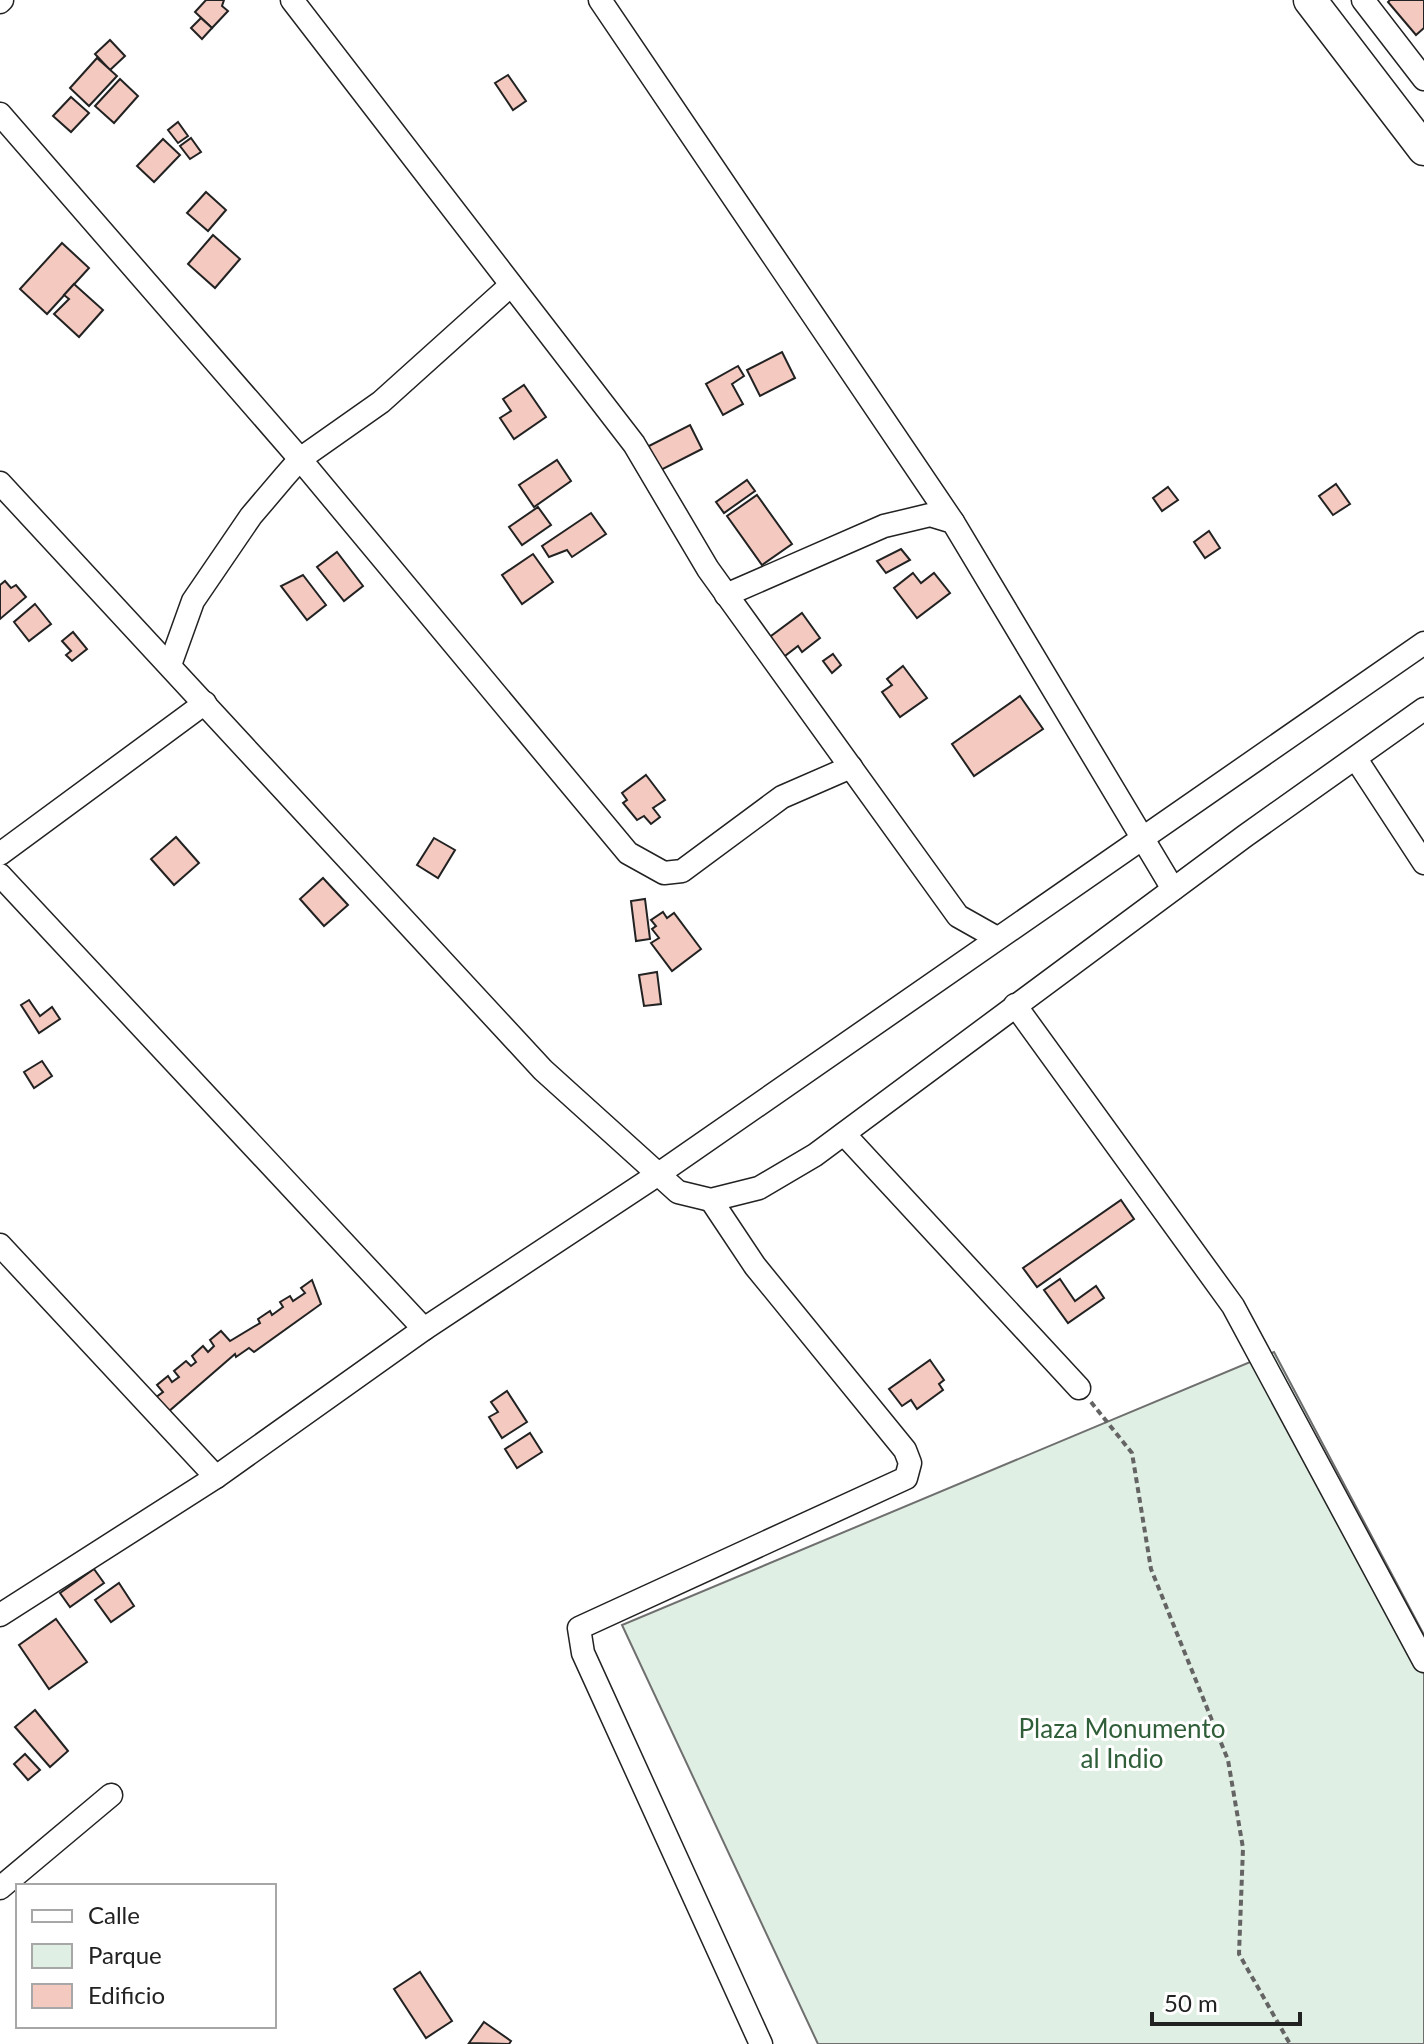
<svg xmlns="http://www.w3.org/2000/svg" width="1424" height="2044" font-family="Lato,sans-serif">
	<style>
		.green { fill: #e0efe3; stroke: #6f6f6f; stroke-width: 2 }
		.building { fill: #f3c9c0; stroke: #222; stroke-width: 2 }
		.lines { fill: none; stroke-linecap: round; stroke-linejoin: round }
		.minor-casing { stroke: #222; stroke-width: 25 }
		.highway-casing { stroke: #222; stroke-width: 35 }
		.path { stroke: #646464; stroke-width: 4; stroke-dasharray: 6 4; stroke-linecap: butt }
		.minor { stroke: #fff; stroke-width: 22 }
		.highway { stroke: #fff; stroke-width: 32 }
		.labels { text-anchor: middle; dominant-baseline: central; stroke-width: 6; stroke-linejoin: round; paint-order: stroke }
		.park-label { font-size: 26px; fill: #2f5e38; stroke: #fff }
	</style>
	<rect width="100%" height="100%" fill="#fff"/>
	<polygon class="green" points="1274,1352 1424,1635 1424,2044 818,2044 622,1625"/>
	<g class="building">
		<polygon points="206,0 224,0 222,6 228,11 212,28 195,12"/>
		<polygon points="1390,0 1424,0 1424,28 1416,35 1388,2"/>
		<polygon points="201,18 212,28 202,39 191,28"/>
		<polygon points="110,40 125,56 110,70 95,54"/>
		<polygon points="97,58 117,76 89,106 70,88"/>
		<polygon points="508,75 526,101 513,110 495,83"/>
		<polygon points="120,79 138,96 114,123 95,106"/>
		<polygon points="71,97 89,113 71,132 53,116"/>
		<polygon points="178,122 188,136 178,143 168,130"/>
		<polygon points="191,138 201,152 190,159 180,146"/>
		<polygon points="163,139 180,155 154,182 137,166"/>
		<polygon points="206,192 226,210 208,231 187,213"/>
		<polygon points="213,235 240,259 215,288 188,264"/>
		<polygon points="62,243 89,268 47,314 20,289"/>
		<polygon points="74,284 103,310 79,337 54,314 69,299 64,295"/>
		<polygon points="782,352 795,378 760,396 747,370"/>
		<polygon points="738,366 744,376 732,384 743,404 723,415 706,384"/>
		<polygon points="524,385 546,417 514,439 500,418 511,411 503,399"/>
		<polygon points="690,425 702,449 657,472 645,448"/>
		<polygon points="557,460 571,481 534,507 519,485"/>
		<polygon points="747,480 755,491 724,513 716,502"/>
		<polygon points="1336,484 1350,504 1333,515 1319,496"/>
		<polygon points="1168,487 1178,500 1162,511 1153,498"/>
		<polygon points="757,495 792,544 762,565 727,516"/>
		<polygon points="538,507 551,525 522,545 509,527"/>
		<polygon points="591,513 606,534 572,557 567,550 549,557 542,546"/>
		<polygon points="1209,531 1220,548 1205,558 1194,542"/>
		<polygon points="901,549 910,560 886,573 877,561"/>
		<polygon points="337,552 363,586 344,601 317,567"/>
		<polygon points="533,554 553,582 522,604 502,575"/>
		<polygon points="913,573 921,583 934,573 950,593 917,618 894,588"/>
		<polygon points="303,575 326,605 307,620 281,586"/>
		<polygon points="5,581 11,588 16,585 26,597 0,619 0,585"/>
		<polygon points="35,604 51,624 29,641 14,622"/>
		<polygon points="802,613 820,638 802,652 798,646 781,659 767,639"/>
		<polygon points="73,632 87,649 72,661 66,655 71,651 62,641"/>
		<polygon points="833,654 841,665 832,673 823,661"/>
		<polygon points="903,666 927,698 900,717 882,692 892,685 887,679"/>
		<polygon points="1020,696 1043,729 974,776 952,744"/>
		<polygon points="646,775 665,800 653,808 660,817 651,824 644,816 637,820 623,803 627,800 622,793"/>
		<polygon points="176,837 199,863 174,885 151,859"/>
		<polygon points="434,838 455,850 438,878 417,865"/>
		<polygon points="323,878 348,905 324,926 300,899"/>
		<polygon points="645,899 650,939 636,941 631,901"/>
		<polygon points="663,912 667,918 674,913 701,949 672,971 651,943 659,938 652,929 656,926 651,920"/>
		<polygon points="657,972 661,1004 644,1006 639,975"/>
		<polygon points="29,1000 40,1016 52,1007 60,1019 39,1033 21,1005"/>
		<polygon points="42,1061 52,1076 34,1088 24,1072"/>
		<polygon points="1121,1200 1134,1219 1037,1287 1023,1268"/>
		<polygon points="1060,1279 1075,1301 1096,1286 1104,1298 1068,1323 1044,1290"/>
		<polygon points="312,1280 321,1304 254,1352 249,1348 236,1357 235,1354 168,1412 155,1398 163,1392 157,1385 168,1376 172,1382 179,1377 174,1371 186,1361 191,1366 196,1362 192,1356 203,1346 208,1352 214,1346 210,1340 221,1331 230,1341 260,1323 258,1319 270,1311 272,1315 283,1307 280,1302 290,1296 293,1301 305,1293 301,1288"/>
		<polygon points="930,1360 944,1380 939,1384 943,1390 917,1409 911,1400 902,1406 889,1389"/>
		<polygon points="507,1391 527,1422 502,1438 489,1417 498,1412 491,1402"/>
		<polygon points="530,1433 542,1452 517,1468 505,1449"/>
		<polygon points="94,1569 104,1583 70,1607 60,1593"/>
		<polygon points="119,1583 134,1606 111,1622 95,1600"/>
		<polygon points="56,1619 87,1662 49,1689 19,1645"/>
		<polygon points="35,1710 68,1751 50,1767 15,1727"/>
		<polygon points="25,1754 40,1770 28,1780 14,1764"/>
		<polygon points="420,1972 452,2021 426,2038 394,1989"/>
		<polygon points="484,2022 511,2041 509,2044 469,2043"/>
	</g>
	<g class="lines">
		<defs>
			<g id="minor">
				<polyline points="292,0 634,444 708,569 958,916 997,938"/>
				<polyline points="600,0 953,522"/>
				<polyline points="1363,0 1424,79"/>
				<polyline points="0,2 2,0"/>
				<polyline points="0,114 300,459 628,853 664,873 682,871 782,797 851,767"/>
				<polyline points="0,483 543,1070 678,1192 711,1200 759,1188 815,1155 1245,836 1424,709"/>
				<polyline points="726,595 884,526 930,515 953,522 1173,889"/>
				<polyline points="170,665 193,601 251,516 285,476 300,459 381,402 511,285"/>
				<polyline points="1356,759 1424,863"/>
				<polyline points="0,854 205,703"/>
				<polyline points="0,875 424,1329"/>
				<polyline points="1015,1005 1233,1306 1424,1661"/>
				<polyline points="844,1134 1079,1388"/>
				<polyline points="711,1200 755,1266 905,1450 910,1463 906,1478 579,1628 583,1653 761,2044"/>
				<polyline points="0,1245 216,1477"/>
				<polyline points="0,1615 216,1477 424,1329 660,1173 1424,643"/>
				<polyline points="0,1888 111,1795"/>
			</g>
			<polyline id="highway" points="1310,0 1424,149"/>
		</defs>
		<use href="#minor" class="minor-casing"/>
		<use href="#highway" class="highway-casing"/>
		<polyline class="path" points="1091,1402 1132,1453 1151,1569 1228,1760 1243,1848 1239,1954 1290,2044"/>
		<use href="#minor" class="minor"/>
		<use href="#highway" class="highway"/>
	</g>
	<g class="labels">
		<g class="park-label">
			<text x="1122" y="1728">Plaza Monumento<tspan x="1122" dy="30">al Indio</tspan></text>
		</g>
	</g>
	<rect x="16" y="1884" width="260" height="144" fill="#ffffff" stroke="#a7a7a7" stroke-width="2"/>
	<rect x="32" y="1910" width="40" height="12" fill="#ffffff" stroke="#a7a7a7" stroke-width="2"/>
	<text x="88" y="1924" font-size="24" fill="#222222">Calle</text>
	<rect x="32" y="1944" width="40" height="24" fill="#e0efe3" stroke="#a7a7a7" stroke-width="2"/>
	<text x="88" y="1964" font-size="24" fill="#222222">Parque</text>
	<rect x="32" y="1984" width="40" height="24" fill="#f3c9c0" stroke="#a7a7a7" stroke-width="2"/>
	<text x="88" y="2004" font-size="24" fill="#222222">Edificio</text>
	<path d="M1152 2012v12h148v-12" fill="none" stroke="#222222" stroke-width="4"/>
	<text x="1164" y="2012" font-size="24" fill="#222222" stroke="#ffffff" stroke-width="6" paint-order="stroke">50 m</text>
</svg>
